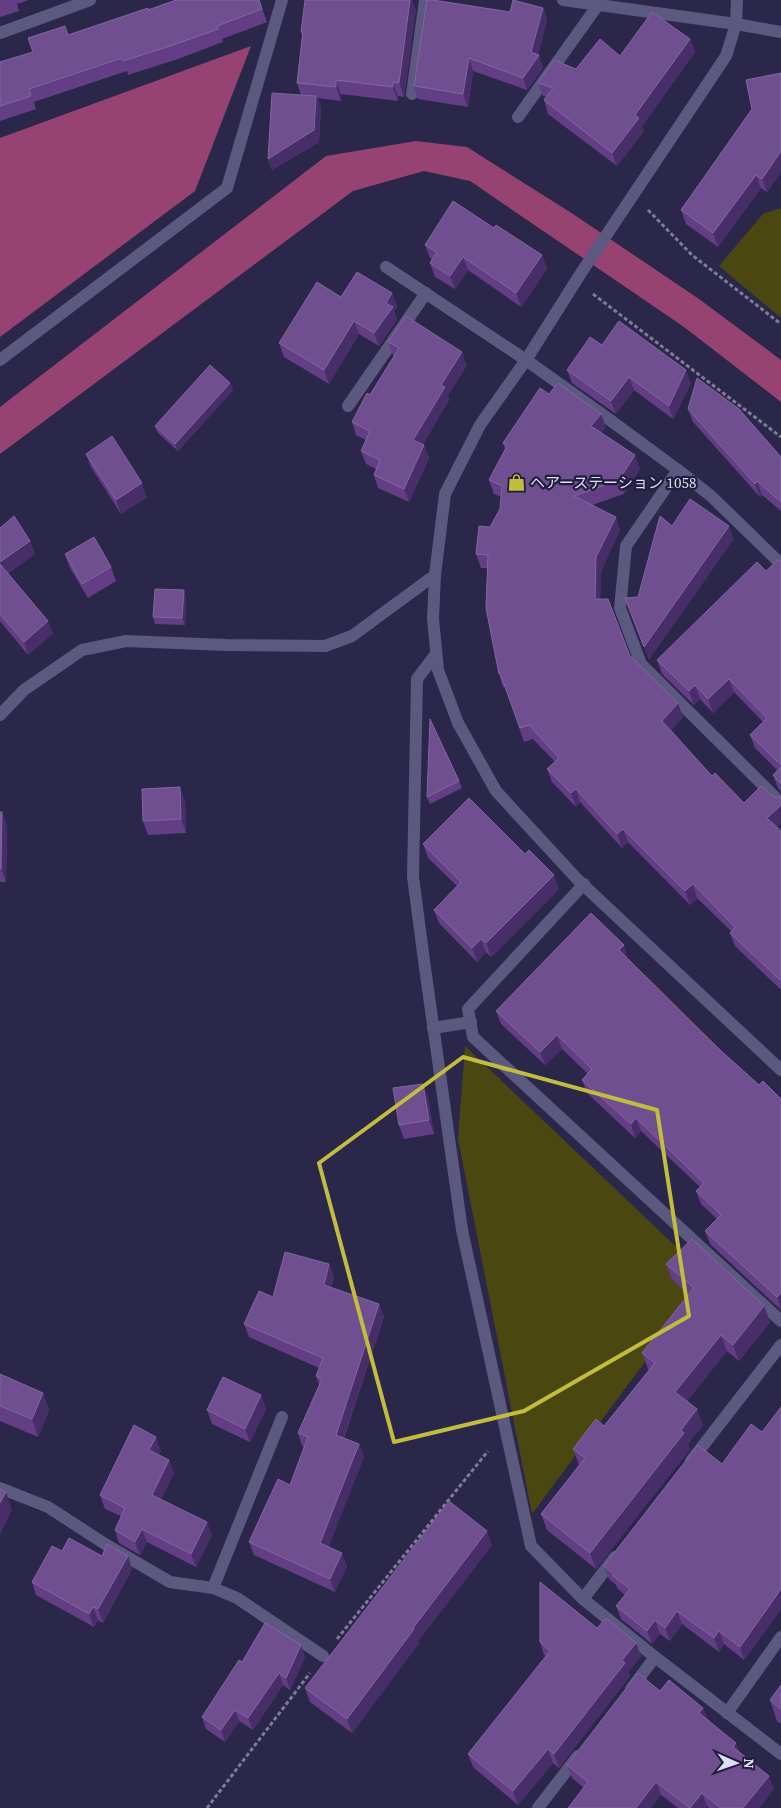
<svg xmlns="http://www.w3.org/2000/svg" width="781" height="1808" font-family="'Source Serif 4','Noto Sans JP',serif">
	<style>
		.green { fill: #4a4711 }
		.water { fill: #964373 }
		.lines { fill: none; stroke-linecap: round; stroke-linejoin: round }
		.path { stroke: #7d7b98; stroke-width: 3; stroke-dasharray: 4 2.5; stroke-linecap: butt }
		.minor { stroke: #5b597f; stroke-width: 12 }
		.tertiary { stroke: #5b597f; stroke-width: 12 }
		.wall { fill: #633e85 }
		.shaded-wall { fill: #472e69 }
		.building { fill: #704f91; stroke: #8266a1 }
		.marked { fill: none; stroke: #c3bd3e; stroke-width: 4; stroke-linejoin: round }
		.labels { text-anchor: middle; dominant-baseline: central; stroke-width: 4.5; stroke-linejoin: round; paint-order: stroke }
		.poi-label { font-size: 15px; fill: #dedef4; stroke: #211d3f; text-anchor: start }
	</style>
	<rect width="100%" height="100%" fill="#2a274a"/>
	<g class="green">
		<polygon points="781,208 781,318 719,266 763,214"/>
		<polygon points="465,1046 708,1277 532,1514 458,1139"/>
	</g>
	<g class="water">
		<polygon points="251,46 195,191 0,337 0,138"/>
		<polygon points="416,141 467,147 573,214 699,299 781,360 781,402 684,327 470,181 424,171 353,191 0,454 0,407 326,156"/>
	</g>
	<g class="lines">
		<g class="path">
			<polyline points="648,210 692,255 781,324"/>
			<polyline points="593,294 781,437"/>
			<polyline points="337,1639 488,1451"/>
			<polyline points="207,1808 310,1673"/>
		</g>
		<g class="minor">
			<polyline points="563,0 736,24"/>
			<polyline points="0,33 90,0"/>
			<polyline points="412,94 425,0"/>
			<polyline points="518,117 598,5"/>
			<polyline points="386,267 526,360 610,420 678,470 711,496 781,564"/>
			<polyline points="0,360 227,188 282,0"/>
			<polyline points="348,406 426,293"/>
			<polyline points="678,470 626,546 620,608 641,664 781,803"/>
			<polyline points="436,654 417,679 413,877 425,968 462,1230 531,1546 583,1599 655,1657 781,1754"/>
			<polyline points="0,715 24,690 82,650 126,641 226,645 325,646 352,636 435,575"/>
			<polyline points="584,884 468,1009 473,1037 781,1321"/>
			<polyline points="433,1028 471,1022"/>
			<polyline points="691,1461 781,1345"/>
			<polyline points="0,1488 48,1507 105,1544 170,1582 213,1588 237,1598 323,1656"/>
			<polyline points="213,1588 282,1417"/>
			<polyline points="583,1599 615,1557"/>
			<polyline points="631,1689 655,1657"/>
			<polyline points="727,1713 781,1637"/>
			<polyline points="538,1808 578,1756"/>
		</g>
		<g class="tertiary">
			<polyline points="737,0 736,24 726,56 581,273 526,360 480,425 445,494 435,575 433,619 438,670 458,723 496,791 578,880 781,1070"/>
			<polyline points="736,24 781,32"/>
		</g>
	</g>
	<g class="wall">
		<polygon points="0,0 29,0 17,4 19,11 0,17"/>
		<polygon points="259,0 267,22 222,39 223,42 178,59 128,75 127,71 34,102 36,109 0,121 0,62 33,52 68,35 149,10"/>
		<polygon points="543,8 547,20 538,55 543,68 527,90 473,71 468,107 418,99 414,86 510,12"/>
		<polygon points="416,9 404,97 398,96 398,101 341,94 341,101 317,98 321,107 319,142 272,170 268,159 301,95 297,83 302,36 301,32"/>
		<polygon points="690,39 695,52 642,126 644,131 617,166 548,114 544,100 546,97 543,96 538,83 576,69 620,56"/>
		<polygon points="781,73 781,172 767,192 761,188 718,247 686,224 681,210"/>
		<polygon points="494,228 542,255 547,269 521,307 468,270 455,289 435,277 430,263 432,260 430,258 425,245"/>
		<polygon points="392,293 397,307 394,311 397,320 379,346 359,334 329,384 284,357 279,343 341,297"/>
		<polygon points="388,342 467,365 448,395 449,400 423,444 424,445 429,458 409,502 378,488 374,475 376,469 366,464 361,451 366,440 356,435 352,422 394,356 393,355"/>
		<polygon points="602,345 691,383 673,419 634,390 616,414 572,383 567,370"/>
		<polygon points="230,383 233,390 178,451 158,433 155,426"/>
		<polygon points="549,394 606,427 601,433 640,469 624,494 592,505 620,530 601,571 600,599 630,656 683,717 671,730 712,776 744,803 774,797 779,797 781,796 781,823 777,827 781,831 781,990 735,946 730,933 731,931 697,898 690,905 628,842 622,848 580,802 576,807 552,782 547,769 555,762 533,739 524,742 505,687 503,687 499,674 487,568 481,568 476,554 500,509 501,497 494,494 489,480 505,449 503,443"/>
		<polygon points="688,409 781,457 781,511 762,495 760,497 693,422"/>
		<polygon points="86,454 147,497 121,514 91,467"/>
		<polygon points="0,528 30,541 35,554 8,573 53,633 28,655 0,621"/>
		<polygon points="65,554 111,567 116,581 88,598 70,568"/>
		<polygon points="781,562 781,792 778,788 773,775 777,770 755,748 750,735 763,722 734,692 713,713 700,699 694,705 662,674 657,660 766,571"/>
		<polygon points="186,597 185,625 155,624 153,617"/>
		<polygon points="459,781 462,788 430,804 427,797"/>
		<polygon points="185,801 186,833 148,835 143,821"/>
		<polygon points="0,812 7,826 6,882 0,882"/>
		<polygon points="423,844 525,854 559,889 491,957 486,952 477,962 439,923 434,910 457,886 428,858"/>
		<polygon points="628,959 719,1049 759,1085 781,1099 781,1310 710,1244 705,1231 717,1219 701,1204 696,1191 700,1187 641,1131 635,1138 587,1093 582,1080 588,1074 562,1049 545,1065 501,1024 496,1011"/>
		<polygon points="428,1097 434,1134 404,1139 399,1125"/>
		<polygon points="329,1264 334,1277 331,1288 379,1304 384,1317 344,1438 359,1444 364,1457 328,1547 347,1566 335,1592 254,1555 249,1542 290,1485 304,1447 302,1446 298,1433 319,1385 316,1376 319,1368 249,1337 244,1324 273,1297"/>
		<polygon points="666,1264 764,1306 770,1322 739,1361 727,1351 687,1401 697,1409 703,1425 688,1444 690,1449 596,1569 547,1530 541,1514 579,1465 573,1449 604,1426 649,1370 648,1369 642,1353 688,1294 672,1280"/>
		<polygon points="0,1374 43,1393 49,1411 38,1437 0,1421"/>
		<polygon points="261,1395 266,1409 250,1442 212,1424 207,1410"/>
		<polygon points="781,1407 781,1609 744,1660 724,1644 719,1652 682,1624 670,1641 660,1634 652,1644 621,1619 616,1606 625,1595 618,1589 616,1585 609,1579 604,1566 722,1464 762,1432"/>
		<polygon points="161,1451 158,1455 174,1473 161,1499 212,1535 196,1567 147,1542 140,1555 119,1543 115,1530 121,1516 105,1509 100,1495"/>
		<polygon points="492,1545 418,1641 419,1643 352,1733 310,1702 305,1688"/>
		<polygon points="62,1551 102,1556 128,1556 132,1569 103,1623 98,1620 94,1627 36,1595 32,1582"/>
		<polygon points="597,1628 636,1643 641,1656 628,1672 630,1676 559,1768 553,1763 518,1805 473,1767 468,1754 546,1656 544,1655 540,1642"/>
		<polygon points="305,1657 290,1690 283,1685 253,1730 239,1721 225,1742 206,1729 202,1717 242,1662"/>
		<polygon points="781,1685 781,1724 777,1721 770,1700"/>
		<polygon points="660,1691 703,1708 708,1720 774,1789 759,1808 709,1808 707,1806 705,1808 678,1808 661,1795 584,1788 572,1778 567,1765"/>
	</g>
	<g class="shaded-wall">
		<polygon points="410,0 412,0 416,9 404,97 399,83"/>
		<polygon points="543,8 547,20 538,56 539,55 543,68 527,90 523,78 531,52"/>
		<polygon points="690,39 695,52 642,126 644,131 617,166 612,153 635,115"/>
		<polygon points="469,58 473,71 468,107 463,94"/>
		<polygon points="336,80 341,94 341,101 336,87"/>
		<polygon points="393,82 398,96 398,101 393,87"/>
		<polygon points="316,96 321,107 319,142 272,170 268,159"/>
		<polygon points="781,151 781,172 767,192 762,179"/>
		<polygon points="756,175 761,188 718,247 713,233"/>
		<polygon points="542,255 547,269 521,307 516,293"/>
		<polygon points="463,257 468,270 455,289 450,276"/>
		<polygon points="392,293 397,307 394,311 397,320 379,346 374,333 386,303"/>
		<polygon points="354,321 359,334 329,384 324,370"/>
		<polygon points="462,352 467,365 448,395 449,400 418,453 413,440 441,385"/>
		<polygon points="686,370 691,383 673,419 669,406"/>
		<polygon points="629,377 634,390 616,414 611,401"/>
		<polygon points="230,383 233,390 178,451 175,444"/>
		<polygon points="601,414 606,427 596,440 591,426"/>
		<polygon points="424,445 429,458 409,502 404,489"/>
		<polygon points="635,455 640,469 624,494 619,480"/>
		<polygon points="757,481 762,495 760,497 755,484"/>
		<polygon points="142,483 147,497 121,514 116,500"/>
		<polygon points="616,517 620,530 601,571 600,613 595,599 596,557"/>
		<polygon points="729,526 734,539 649,660 644,647"/>
		<polygon points="30,541 35,554 4,575 0,565 0,562"/>
		<polygon points="184,590 186,597 185,625 182,618"/>
		<polygon points="48,621 53,633 28,655 24,642"/>
		<polygon points="729,679 734,692 713,713 708,699"/>
		<polygon points="695,685 700,699 694,705 689,691"/>
		<polygon points="678,703 683,717 667,734 662,721"/>
		<polygon points="180,787 185,801 186,833 181,819"/>
		<polygon points="576,789 580,802 576,807 571,793"/>
		<polygon points="781,805 781,823 772,831 767,818"/>
		<polygon points="2,812 7,826 6,882 1,869"/>
		<polygon points="623,829 628,842 622,848 617,834"/>
		<polygon points="554,875 559,889 491,957 486,943"/>
		<polygon points="693,884 697,898 690,905 685,891"/>
		<polygon points="481,939 486,952 477,962 472,948"/>
		<polygon points="624,945 628,959 619,950"/>
		<polygon points="557,1035 562,1049 545,1065 540,1052"/>
		<polygon points="423,1084 428,1097 434,1134 429,1120"/>
		<polygon points="636,1118 641,1131 635,1138 631,1124"/>
		<polygon points="329,1264 334,1277 328,1298 324,1285"/>
		<polygon points="781,1293 781,1309 777,1297"/>
		<polygon points="379,1304 384,1317 340,1448 336,1435"/>
		<polygon points="764,1306 770,1322 739,1361 733,1345"/>
		<polygon points="721,1335 727,1351 681,1408 675,1392"/>
		<polygon points="43,1393 49,1411 38,1437 32,1419"/>
		<polygon points="261,1395 266,1409 250,1442 245,1429"/>
		<polygon points="697,1409 703,1425 688,1444 690,1449 596,1569 590,1553"/>
		<polygon points="156,1437 161,1451 153,1463 149,1450"/>
		<polygon points="359,1444 364,1457 325,1556 320,1543"/>
		<polygon points="169,1460 174,1473 157,1508 152,1495"/>
		<polygon points="6,1492 12,1510 0,1535 0,1503"/>
		<polygon points="207,1522 212,1535 196,1567 191,1554"/>
		<polygon points="142,1529 147,1542 140,1555 135,1542"/>
		<polygon points="487,1531 492,1545 418,1641 419,1643 352,1733 347,1719 413,1628"/>
		<polygon points="342,1553 347,1566 335,1592 330,1579"/>
		<polygon points="128,1556 132,1569 103,1623 98,1609"/>
		<polygon points="781,1589 781,1609 744,1660 740,1647"/>
		<polygon points="93,1607 98,1620 94,1627 89,1614"/>
		<polygon points="677,1611 682,1624 670,1641 665,1628"/>
		<polygon points="655,1620 660,1634 652,1644 647,1631"/>
		<polygon points="719,1631 724,1644 719,1652 714,1638"/>
		<polygon points="636,1643 641,1656 628,1672 630,1676 559,1768 554,1754 622,1660"/>
		<polygon points="301,1645 305,1657 290,1690 286,1678"/>
		<polygon points="279,1673 283,1685 253,1730 248,1718"/>
		<polygon points="703,1708 708,1721 699,1713"/>
		<polygon points="235,1710 239,1721 225,1742 221,1730"/>
		<polygon points="736,1743 741,1756 733,1747"/>
		<polygon points="548,1749 553,1763 518,1805 513,1791"/>
		<polygon points="769,1776 774,1789 759,1808 743,1808"/>
		<polygon points="656,1782 661,1795 651,1808 636,1808"/>
		<polygon points="702,1793 707,1806 705,1808 690,1808"/>
	</g>
	<g class="building">
		<polygon points="176,0 259,0 262,9 217,26 218,29 173,45 123,61 122,58 29,89 31,96 0,106 0,62 33,52 28,38 65,26 68,35 148,8 148,10"/>
		<polygon points="305,0 410,0 399,83 393,82 393,87 336,80 336,87 297,83 303,32 301,32"/>
		<polygon points="427,0 433,0 510,12 513,0 543,8 531,52 539,55 523,78 469,58 463,94 414,86"/>
		<polygon points="652,12 690,39 635,115 639,118 612,153 544,100 553,88 538,83 554,60 576,69 600,39 620,56"/>
		<polygon points="781,73 781,151 762,179 756,175 713,233 681,210 752,109 746,80"/>
		<polygon points="272,93 316,96 314,130 268,159"/>
		<polygon points="453,201 494,228 496,225 542,255 516,293 463,257 450,276 430,263 437,252 425,245"/>
		<polygon points="357,272 392,293 386,303 393,307 374,333 354,321 324,370 279,343 317,282 341,297"/>
		<polygon points="406,316 462,352 441,385 445,387 413,440 424,445 404,489 374,475 380,460 361,451 370,431 352,422 367,393 370,395 399,348 388,342"/>
		<polygon points="619,321 686,370 669,406 629,377 611,401 567,370 590,337 602,345"/>
		<polygon points="210,365 230,383 175,444 155,426"/>
		<polygon points="697,378 739,409 781,457 781,502 757,481 755,484 688,409"/>
		<polygon points="558,383 601,414 591,426 635,455 619,480 574,496 616,517 596,557 595,599 608,599 630,656 678,703 662,721 712,776 715,773 744,803 761,786 774,797 779,797 781,796 781,805 767,818 781,831 781,981 730,933 735,927 693,884 685,891 623,829 617,834 576,789 571,793 547,769 559,758 529,725 520,728 500,673 499,674 486,608 488,555 476,554 479,526 490,527 500,509 502,486 489,480 507,446 503,443 540,388 549,394"/>
		<polygon points="112,436 142,483 116,500 86,454"/>
		<polygon points="690,499 729,526 644,647 625,598 638,597 660,516 672,526"/>
		<polygon points="14,516 30,541 0,562 0,528"/>
		<polygon points="94,537 111,567 82,584 65,554"/>
		<polygon points="778,560 781,562 781,765 750,735 767,718 729,679 708,699 695,685 689,691 657,660 757,562 766,571"/>
		<polygon points="0,564 48,621 24,642 0,614"/>
		<polygon points="155,589 184,590 182,618 153,617"/>
		<polygon points="430,719 459,781 427,797"/>
		<polygon points="781,767 781,784 773,775"/>
		<polygon points="180,787 181,819 143,821 142,789"/>
		<polygon points="469,798 525,854 529,850 554,875 486,943 481,939 472,948 434,910 461,882 423,844"/>
		<polygon points="0,812 2,812 1,869 0,869"/>
		<polygon points="591,913 624,945 619,950 719,1049 759,1085 763,1081 781,1099 781,1293 777,1297 705,1231 721,1215 696,1191 704,1183 636,1118 631,1124 582,1080 592,1069 557,1035 540,1052 496,1011"/>
		<polygon points="423,1084 429,1120 399,1125 393,1088"/>
		<polygon points="692,1239 764,1306 733,1345 721,1335 675,1392 697,1409 681,1430 684,1433 590,1553 541,1514 585,1458 573,1449 596,1419 604,1426 655,1363 642,1353 694,1288 666,1264"/>
		<polygon points="285,1252 329,1264 324,1285 379,1304 336,1435 359,1444 320,1543 342,1553 330,1579 249,1542 278,1479 290,1485 308,1437 298,1433 322,1379 316,1376 323,1358 244,1324 259,1291 273,1297"/>
		<polygon points="0,1374 43,1393 32,1419 0,1406"/>
		<polygon points="223,1377 261,1395 245,1429 207,1410"/>
		<polygon points="781,1407 781,1589 740,1647 719,1631 714,1638 677,1611 665,1628 655,1620 647,1631 616,1606 630,1589 613,1576 614,1574 604,1566 698,1445 722,1464 751,1424 762,1432"/>
		<polygon points="134,1425 156,1437 149,1450 169,1460 152,1495 207,1522 191,1554 142,1529 135,1542 115,1530 125,1508 100,1495"/>
		<polygon points="0,1489 6,1492 0,1503"/>
		<polygon points="449,1501 487,1531 413,1628 414,1629 347,1719 305,1688"/>
		<polygon points="69,1538 102,1556 107,1544 128,1556 98,1609 93,1607 89,1614 32,1582 52,1546 62,1551"/>
		<polygon points="540,1582 597,1628 606,1618 636,1643 622,1660 625,1663 554,1754 548,1749 513,1791 468,1754 550,1651 540,1642"/>
		<polygon points="265,1623 301,1645 286,1678 279,1673 248,1718 235,1710 221,1730 202,1717 239,1660 242,1662"/>
		<polygon points="638,1673 660,1691 669,1680 703,1708 699,1713 736,1743 733,1747 769,1776 743,1808 721,1808 702,1793 690,1808 656,1782 636,1808 568,1808 588,1782 567,1765"/>
		<polygon points="781,1685 781,1709 770,1700"/>
	</g>
	<path class="marked" d="M463,1057L657,1110L689,1316L524,1411L394,1442L319,1163Z"/>
	<defs>
		<symbol id="shop-bare" viewBox="-9 -9 18 18"><path d="M-5-2.5h2.3a2.7 3.5 0 0 1 5.4 0H5L5.5 6h-11ZM-1.5-2.5h3a1.5 2.3 0 0 0-3 0Z" fill="#c3bd3e" stroke="#211d3f" stroke-width="2.5" paint-order="stroke"/></symbol>
	</defs>
	<g fill-rule="evenodd">
		<use href="#shop-bare" x="504" y="470" width="25" height="25"/>
	</g>
	<g class="labels">
		<g class="poi-label">
			<text x="530" y="482">ヘアーステーション 1058</text>
		</g>
	</g>
	<g transform="translate(736 1763) rotate(92)" stroke="#211d3f" stroke-width="4" paint-order="stroke">
	<path d="M0-4L9 19L0 12L-9 19Z" fill="#dedef4"/>
	<text y="-8" font-size="14" font-weight="bold" text-anchor="middle" fill="#dedef4">N</text>
	</g>
</svg>
